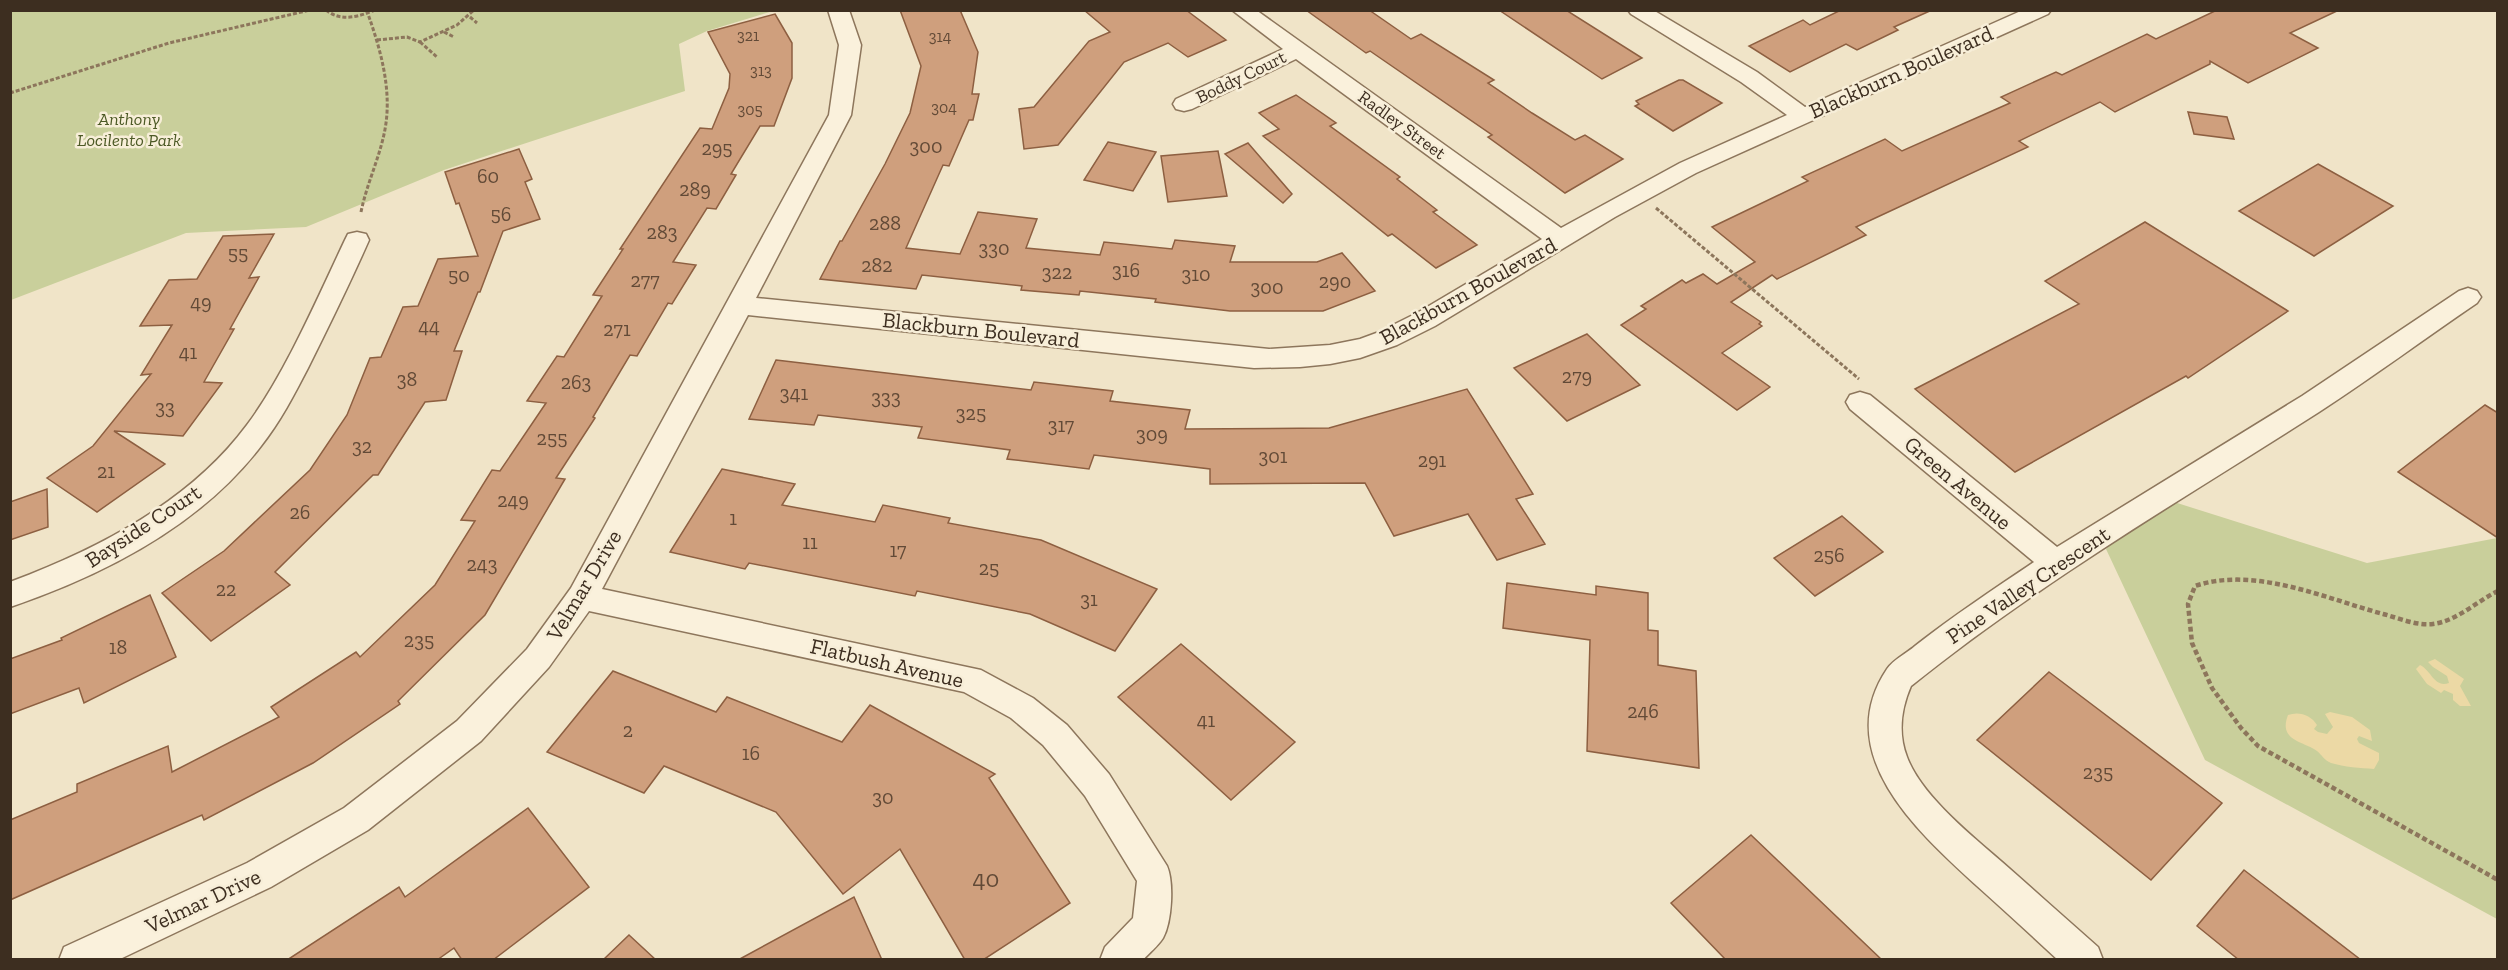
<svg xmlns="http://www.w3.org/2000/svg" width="2508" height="970" font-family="'Zilla Slab',serif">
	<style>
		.green { fill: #c9cf9b }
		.sand { fill: #ecd9a5 }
		.building { fill: #cf9f7d; stroke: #8d5f41; stroke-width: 1.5 }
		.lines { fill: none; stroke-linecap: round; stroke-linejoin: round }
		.minor-casing { stroke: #8d765c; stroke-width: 3 }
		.path-far1 { stroke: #8d765c; stroke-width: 3; stroke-dasharray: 4 2; stroke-linecap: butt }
		.path { stroke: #8d765c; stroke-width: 4.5; stroke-dasharray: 5 3; stroke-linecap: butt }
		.minor { fill: #faf1dc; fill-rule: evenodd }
		.labels { text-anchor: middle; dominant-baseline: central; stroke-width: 5; stroke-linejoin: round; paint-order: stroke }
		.far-number-label { font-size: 16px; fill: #624a37 }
		.far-street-label { font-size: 18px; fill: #3d2e20; stroke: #f7eed8 }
		.far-park-label { font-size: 18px; font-style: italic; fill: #4d5a26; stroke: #f7eed8 }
		.number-label { font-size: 20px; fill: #624a37 }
		.street-label { font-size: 22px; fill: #3d2e20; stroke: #f7eed8 }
		.near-number-label { font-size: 24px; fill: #624a37 }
	</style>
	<rect width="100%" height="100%" fill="#f0e4c8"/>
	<g class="green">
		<polygon points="11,10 773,10 773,11 707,31 679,44 685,91 444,170 306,227 186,233 11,300"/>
		<polygon points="2155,496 2367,563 2497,538 2497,919 2205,760 2106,549"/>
	</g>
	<g class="sand">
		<path d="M2435,659L2464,679L2460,686L2471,706H2460L2453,700V694L2444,690L2441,693L2427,684L2416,669L2420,665C2432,671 2434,688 2449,683L2447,676L2433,667L2428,662Z"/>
		<path d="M2330,712L2352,717L2370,730L2372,741L2359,736L2357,739L2359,743L2379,753V760L2374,769C2361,768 2344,767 2331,763C2324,760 2322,755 2317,751C2303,741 2278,741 2288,715C2299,711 2311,715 2317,725L2314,729L2318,732L2327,734L2333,727L2325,714Z"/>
	</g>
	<g class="building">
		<polygon points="900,10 960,10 978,52 972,94 979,94 973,120 969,120 949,166 943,165 906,248 960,254 978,212 1037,219 1026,248 1100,255 1104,242 1172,249 1175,240 1235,246 1230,262 1317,262 1342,253 1375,291 1323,311 1230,311 1155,302 1156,299 1080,291 1079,295 1021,290 1022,286 922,275 916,289 820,279 840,241 842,241 885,164 910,113 921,66"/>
		<polygon points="1084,10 1186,10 1226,40 1188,57 1168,43 1124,62 1058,145 1024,149 1019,109 1034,107 1089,41 1110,32"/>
		<polygon points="1306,10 1369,10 1411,39 1421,34 1494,80 1488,83 1532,113 1575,140 1585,135 1623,159 1565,193 1488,137 1492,135 1370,51 1366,53"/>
		<polygon points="1499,10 1566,10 1642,58 1602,79"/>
		<polygon points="1841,10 1932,10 1894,27 1898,30 1857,50 1846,44 1790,72 1749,46 1803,20 1810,25"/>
		<polygon points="2217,10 2339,10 2290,33 2318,48 2248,83 2210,61 2210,64 2115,112 2100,102 2019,141 2028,147 1856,227 1866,235 1777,279 1772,275 1731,302 1761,322 1759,324 1762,326 1722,353 1770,387 1737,410 1621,325 1646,309 1641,306 1682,280 1686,283 1703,274 1717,284 1755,262 1712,227 1808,181 1802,177 1885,139 1902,151 2010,103 2001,97 2056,72 2062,75 2147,34 2156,39"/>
		<polygon points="775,14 792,43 792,78 774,126 760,126 731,174 736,175 716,209 707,208 673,262 696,265 672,304 668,303 637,356 630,355 593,417 595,418 556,478 565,479 485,615 398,701 400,704 313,763 204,820 202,815 10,900 10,820 77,792 77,784 168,746 172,772 279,717 271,707 356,652 360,657 435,585 475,521 461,520 492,470 500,471 546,403 527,401 557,356 564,357 602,296 593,295 623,249 620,249 700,128 712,129 729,88 730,74 708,32"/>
		<polygon points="1679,80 1683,80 1722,103 1673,131 1635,106 1639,104 1636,101"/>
		<polygon points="1296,95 1336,123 1330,126 1400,177 1397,179 1437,210 1433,212 1477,245 1436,268 1392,234 1388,236 1263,136 1279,129 1259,113"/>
		<polygon points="2188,112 2227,117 2234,139 2194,134"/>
		<polygon points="1108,142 1156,152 1133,191 1084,180"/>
		<polygon points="1248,143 1292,194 1283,203 1225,154"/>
		<polygon points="519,149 532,179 525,182 540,219 503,231 480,292 478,292 454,351 462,351 446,400 425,402 378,475 373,475 275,572 290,585 211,641 162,593 224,551 310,470 347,415 370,358 381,357 403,307 418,306 438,259 478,256 459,203 456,204 445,172"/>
		<polygon points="1218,151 1227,196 1168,202 1161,156"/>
		<polygon points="2318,164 2393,206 2314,256 2239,211"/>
		<polygon points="2145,222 2288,311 2188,378 2186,376 2015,472 1915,389 2079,304 2045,281"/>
		<polygon points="274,234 249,278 259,277 230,329 234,329 204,382 222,383 183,436 114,431 165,464 97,512 47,478 93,446 151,374 141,375 172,325 140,326 169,280 197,279 223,236"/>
		<polygon points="1587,334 1640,385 1567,421 1514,368"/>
		<polygon points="776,360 1031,390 1034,382 1113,391 1110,401 1190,410 1185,429 1329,428 1467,389 1533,494 1516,499 1545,544 1497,560 1468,514 1394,536 1365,483 1210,484 1210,469 1094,455 1089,469 1007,459 1010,450 918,438 922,427 818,415 814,425 749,419"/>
		<polygon points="2485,405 2498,413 2498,538 2398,472"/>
		<polygon points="722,469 795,484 782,505 875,522 883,505 950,518 948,523 1041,540 1157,589 1115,651 1030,614 917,591 915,596 749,563 745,569 670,552"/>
		<polygon points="47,489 48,527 10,540 10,502"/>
		<polygon points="1842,516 1883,552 1815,596 1774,558"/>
		<polygon points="1507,583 1596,595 1596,586 1648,593 1648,630 1658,631 1658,665 1696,671 1699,768 1587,751 1590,640 1503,628"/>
		<polygon points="150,595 176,657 84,703 79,688 10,714 10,659 62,640 61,638"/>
		<polygon points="1181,644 1295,742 1231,800 1118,697"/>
		<polygon points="613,671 716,712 727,697 842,742 870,705 995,774 989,778 1070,903 983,960 965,960 900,849 843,894 776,812 664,766 644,793 547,752"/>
		<polygon points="2049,672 2222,803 2151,880 1977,740"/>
		<polygon points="528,808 589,887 493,960 462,960 454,948 437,960 287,960 399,887 405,897"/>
		<polygon points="1751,835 1882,960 1726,960 1671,903"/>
		<polygon points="2244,870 2361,960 2239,960 2197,926"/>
		<polygon points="854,897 882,960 738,960"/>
		<polygon points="629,935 656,960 603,960"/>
	</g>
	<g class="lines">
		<defs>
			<g id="minor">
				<path d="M828,10H849L861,45L851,115L756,298L1269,349L1330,345L1360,339L1379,332L1417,313L1542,239L1296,59L1192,109L1184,111L1176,109L1173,104L1176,99L1283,49L1232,10H1256L1561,228L1680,163L1787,115L1741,82L1631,14L1628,10H1653L1757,72L1805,107L2023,10H2051L2048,14L1696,173L1615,217L1435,326L1397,345L1360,358L1330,364L1300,367L1254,368L748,315L602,589L981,670L1033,698L1067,725L1109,774L1167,866C1174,882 1172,922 1163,938C1158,946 1149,953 1143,960H1100L1105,947L1133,918L1137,881L1085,796L1043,745L1011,718L964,692L589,611L549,667L481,741L368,830L271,887L118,960H59L64,947L247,863L344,808L457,721L527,649L571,588L829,115L839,45Z"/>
				<path d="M357,232L366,234L369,240C350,283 329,326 308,368C294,395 280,422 261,446C200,526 104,575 10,607V582C98,549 190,502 247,425C285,374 317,299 345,240L348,234Z"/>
				<path d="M2468,288L2477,291L2481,297L2477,303C2424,339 2373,377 2319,412C2181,500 2039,583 1911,686C1901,709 1898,734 1907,757C1921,795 1971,835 2002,862C2034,890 2066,919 2098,947L2103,960H2058C2031,935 2004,910 1977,886C1919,833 1830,754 1887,669C1893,660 1907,653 1915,646C1953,616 1994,589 2034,562L1850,409L1846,402L1850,395L1860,392L1870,395L2057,547L2302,396L2459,291Z"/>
			</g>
		</defs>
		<use href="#minor" class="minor-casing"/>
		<g class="path-far1">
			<path d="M326,10C341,22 358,17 375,10"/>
			<polyline points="470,17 477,23"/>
			<polyline points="444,32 454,37"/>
			<polyline points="377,40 407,37 420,42 457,25 474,10"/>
			<polyline points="420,42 437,57"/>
			<polyline points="10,93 169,43 310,10"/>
			<polyline points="1656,208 1859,379"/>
			<path d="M361,212C367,182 382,153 386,123C391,86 380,48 368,14"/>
		</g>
		<path class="path" d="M2498,591C2477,601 2457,621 2433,624C2416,626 2399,618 2383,614C2324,598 2255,566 2195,586L2188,604L2192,643L2212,688L2241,728L2258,746L2498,880"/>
		<use href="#minor" class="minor"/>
	</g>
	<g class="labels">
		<g class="far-number-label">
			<text x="748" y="35">321</text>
			<text x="940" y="36">314</text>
			<text x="761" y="70">313</text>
			<text x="944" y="107">304</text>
			<text x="750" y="109">305</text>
		</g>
		<g class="far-street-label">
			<text transform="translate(1241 77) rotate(-26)">Boddy Court</text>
			<text transform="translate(1402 125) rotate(36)">Radley Street</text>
		</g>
		<g class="far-park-label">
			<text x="129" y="119">Anthony<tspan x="129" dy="21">Locilento Park</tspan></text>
		</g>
		<g class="number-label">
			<text x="926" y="146">300</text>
			<text x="717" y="148">295</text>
			<text x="488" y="176">60</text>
			<text x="695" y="189">289</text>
			<text x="501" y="214">56</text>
			<text x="885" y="223">288</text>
			<text x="662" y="232">283</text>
			<text x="994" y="248">330</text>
			<text x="238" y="253">55</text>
			<text x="877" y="265">282</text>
			<text x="1126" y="270">316</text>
			<text x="1057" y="272">322</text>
			<text x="1196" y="274">310</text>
			<text x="459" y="275">50</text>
			<text x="645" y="280">277</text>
			<text x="1335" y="281">290</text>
			<text x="1267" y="287">300</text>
			<text x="201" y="302">49</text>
			<text x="429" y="326">44</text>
			<text x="617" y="329">271</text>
			<text x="188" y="352">41</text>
			<text x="1577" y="376">279</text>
			<text x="407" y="379">38</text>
			<text x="576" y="382">263</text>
			<text x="794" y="393">341</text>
			<text x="886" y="397">333</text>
			<text x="165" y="407">33</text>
			<text x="971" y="413">325</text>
			<text x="1061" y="425">317</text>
			<text x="1152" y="434">309</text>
			<text x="552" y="438">255</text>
			<text x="362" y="446">32</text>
			<text x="1273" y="456">301</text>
			<text x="1432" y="460">291</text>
			<text x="106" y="471">21</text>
			<text x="513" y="500">249</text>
			<text x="300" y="512">26</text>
			<text x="733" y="518">1</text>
			<text x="810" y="542">11</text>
			<text x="898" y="550">17</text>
			<text x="1829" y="555">256</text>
			<text x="482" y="564">243</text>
			<text x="989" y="568">25</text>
			<text x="226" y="589">22</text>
			<text x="1089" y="599">31</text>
			<text x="419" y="640">235</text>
			<text x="118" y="647">18</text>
			<text x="1643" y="711">246</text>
			<text x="1206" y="720">41</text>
			<text x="628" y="730">2</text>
			<text x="751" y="753">16</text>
			<text x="2098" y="772">235</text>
			<text x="883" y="797">30</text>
		</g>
		<g class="street-label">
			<text transform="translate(1901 72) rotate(-24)">Blackburn Boulevard</text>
			<text transform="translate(1468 291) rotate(-29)">Blackburn Boulevard</text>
			<text transform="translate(981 330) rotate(6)">Blackburn Boulevard</text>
			<text transform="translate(1958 483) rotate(40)">Green Avenue</text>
			<text transform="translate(143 526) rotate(-33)">Bayside Court</text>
			<text transform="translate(584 585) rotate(-59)">Velmar Drive</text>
			<text transform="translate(2028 585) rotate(-34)">Pine Valley Crescent</text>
			<text transform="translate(887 663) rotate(13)">Flatbush Avenue</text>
			<text transform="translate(203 901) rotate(-25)">Velmar Drive</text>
		</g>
		<g class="near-number-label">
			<text x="986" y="878">40</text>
		</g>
	</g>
	<rect width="2508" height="970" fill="none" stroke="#3d2e20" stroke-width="24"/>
</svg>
